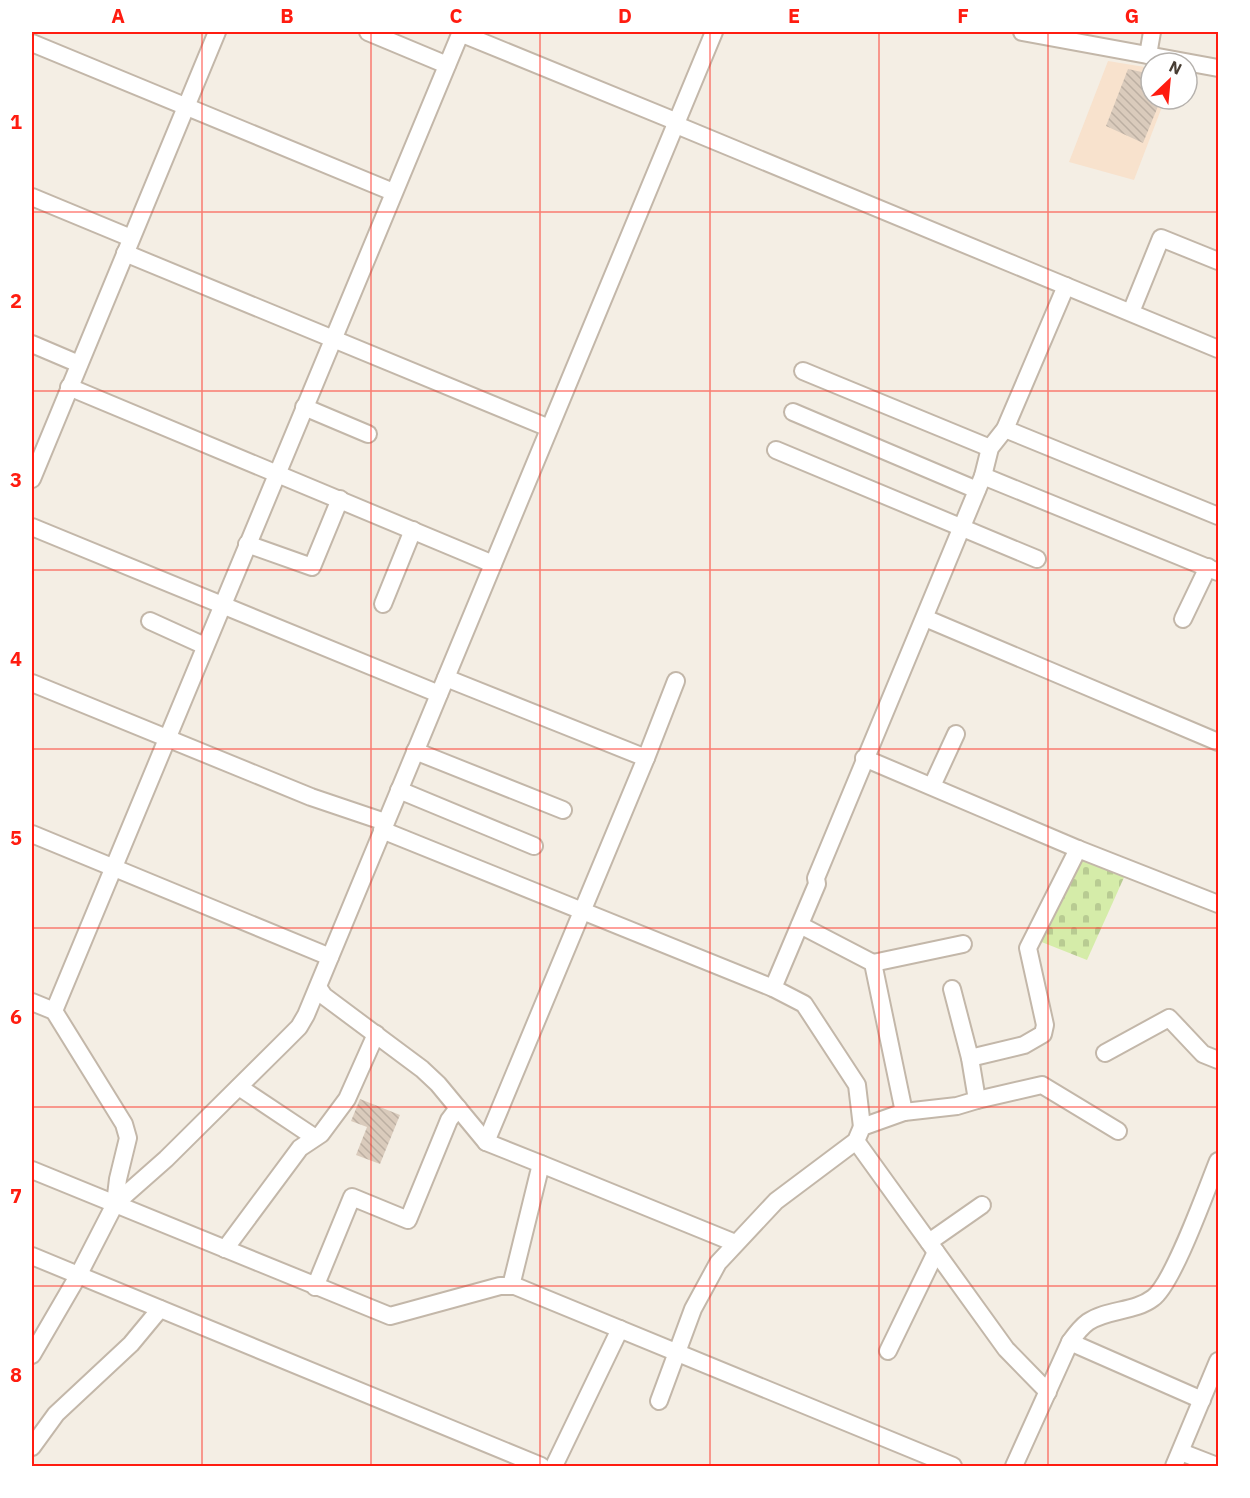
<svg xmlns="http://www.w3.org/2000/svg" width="1250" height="1498" font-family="'IBM Plex Sans',sans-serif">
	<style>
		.commercial { fill: #f8e2cd }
		.cemetery { fill: url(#cemetery-stones) }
		.building { fill: url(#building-back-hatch) }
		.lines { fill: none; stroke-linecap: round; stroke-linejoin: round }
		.minor-casing { stroke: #c3b7a9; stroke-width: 20 }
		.minor { stroke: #fff; stroke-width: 16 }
		.grid { fill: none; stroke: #ff1c10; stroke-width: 1.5; stroke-opacity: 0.55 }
		.neatline { fill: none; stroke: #ff1c10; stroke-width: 2 }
		.grid-label { font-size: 20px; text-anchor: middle; font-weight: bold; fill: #ff1c10 }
	</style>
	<defs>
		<pattern id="cemetery-stones" width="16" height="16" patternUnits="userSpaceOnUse" patternTransform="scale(1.5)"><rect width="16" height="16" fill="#d5eca9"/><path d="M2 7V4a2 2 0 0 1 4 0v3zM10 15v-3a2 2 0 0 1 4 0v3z" fill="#b8cb92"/></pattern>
		<pattern id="building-back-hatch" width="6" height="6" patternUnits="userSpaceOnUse" patternTransform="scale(1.5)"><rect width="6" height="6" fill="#dacbbc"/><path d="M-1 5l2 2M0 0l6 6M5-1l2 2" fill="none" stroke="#bcafa2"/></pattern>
	</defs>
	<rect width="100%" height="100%" fill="#f4eee4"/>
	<polygon class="commercial" points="1108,61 1151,68 1151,99 1165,99 1134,180 1069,162"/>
	<polygon class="cemetery" points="1083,855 1126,873 1087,960 1039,941"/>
	<g class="building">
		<polygon points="1128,69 1151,74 1151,99 1161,99 1143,143 1106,126"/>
		<polygon points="360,1099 400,1115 380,1164 356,1155 367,1127 351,1121"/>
	</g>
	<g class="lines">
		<defs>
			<g id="minor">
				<polyline points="368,32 447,65"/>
				<polyline points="1022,32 1218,68"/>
				<polyline points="460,33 675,121"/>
				<polyline points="32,43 393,192"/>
				<polyline points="1148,55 1152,32"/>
				<polyline points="674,124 1218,349"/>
				<polyline points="32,197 131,238"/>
				<polyline points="125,253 549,428"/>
				<polyline points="1131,312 1161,238 1218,261"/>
				<polyline points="32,344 79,364"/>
				<polyline points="803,371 990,448"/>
				<polyline points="69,387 493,564"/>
				<polyline points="304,407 368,434"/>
				<polyline points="793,412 977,490"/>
				<polyline points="1005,429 1218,516"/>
				<polyline points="776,450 1037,559"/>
				<polyline points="983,476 1218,572"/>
				<polyline points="32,479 217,32"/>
				<polyline points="32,527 439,694"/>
				<polyline points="247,544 312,567 340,499"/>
				<polyline points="383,604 413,530"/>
				<polyline points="925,618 1218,742"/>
				<polyline points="1183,619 1208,567"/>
				<polyline points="150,621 205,646"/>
				<polyline points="446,678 646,758"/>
				<polyline points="32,683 311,797 385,822"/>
				<polyline points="415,751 563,810"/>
				<polyline points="864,758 1078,849 1218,904"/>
				<polyline points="932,786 956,734"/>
				<polyline points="399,790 534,846"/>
				<polyline points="382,830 773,988 804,1004 857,1085 862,1127"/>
				<polyline points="32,834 330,957"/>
				<polyline points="873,963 963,944"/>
				<polyline points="318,987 324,996 422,1069 438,1084 486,1142 541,1164 511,1286"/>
				<polyline points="773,988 817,884 816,878 983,476 990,448 1005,429 1066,286"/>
				<polyline points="32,1002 54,1011 124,1124 128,1138 118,1179 115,1204"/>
				<polyline points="54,1011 461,32"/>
				<polyline points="1105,1053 1169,1018 1203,1054 1218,1060"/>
				<polyline points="970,1058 1024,1045 1043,1034 1045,1025 1028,948 1078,849"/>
				<polyline points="239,1087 314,1137"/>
				<polyline points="977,1100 1042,1085 1118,1131"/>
				<polyline points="904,1112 957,1106 977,1100 970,1058 952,989"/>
				<polyline points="856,1141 1006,1349 1048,1392"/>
				<polyline points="486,1142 646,758 676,681"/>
				<polyline points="541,1164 735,1243"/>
				<polyline points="32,1170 390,1316 500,1286 515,1286 953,1466"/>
				<polyline points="929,1242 982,1205"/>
				<polyline points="225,1249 300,1148 321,1134 347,1099 376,1034"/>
				<polyline points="32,1256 541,1466"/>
				<polyline points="315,1287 352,1197 408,1220 449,1120 458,1108"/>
				<polyline points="1070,1342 1202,1400"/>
				<polyline points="888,1351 936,1252"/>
				<polyline points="32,1355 78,1276 115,1204 166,1159 281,1045 299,1027 306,1015 714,32"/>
				<polyline points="659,1401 693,1309 718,1263 776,1201 856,1141 862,1127 904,1112 873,963 800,925"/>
				<polyline points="32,1447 56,1414 131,1344 160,1309"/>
				<polyline points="1181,1452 1217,1466"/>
				<polyline points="554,1466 620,1329"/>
				<path d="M1014,1466L1070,1342C1075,1335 1081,1327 1088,1322C1107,1309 1135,1312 1153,1298C1173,1284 1207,1188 1218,1161"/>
				<polyline points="1174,1466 1218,1361"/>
			</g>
		</defs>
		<use href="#minor" class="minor-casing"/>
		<use href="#minor" class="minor"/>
	</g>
	<path class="grid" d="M202,32V1466M371,32V1466M540,32V1466M710,32V1466M879,32V1466M1048,32V1466M32,212H1218M32,391H1218M32,570H1218M32,749H1218M32,928H1218M32,1107H1218M32,1286H1218"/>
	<rect width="1250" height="1498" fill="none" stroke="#ffffff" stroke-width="66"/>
	<g transform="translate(1169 81) rotate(26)"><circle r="28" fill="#ffffff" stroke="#b5b1ad" stroke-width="1.5"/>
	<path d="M0-4.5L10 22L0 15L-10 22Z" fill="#ff1c10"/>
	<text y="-9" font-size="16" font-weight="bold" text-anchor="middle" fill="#473d33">N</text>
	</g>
	<rect x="33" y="33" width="1184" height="1432" class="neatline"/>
	<g class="grid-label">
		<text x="118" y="23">A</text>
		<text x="287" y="23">B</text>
		<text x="456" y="23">C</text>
		<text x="625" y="23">D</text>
		<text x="794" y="23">E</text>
		<text x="963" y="23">F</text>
		<text x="1132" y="23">G</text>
		<text x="16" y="129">1</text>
		<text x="16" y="308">2</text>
		<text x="16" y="487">3</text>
		<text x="16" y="666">4</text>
		<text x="16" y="845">5</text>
		<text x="16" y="1024">6</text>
		<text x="16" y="1203">7</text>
		<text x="16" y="1382">8</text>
	</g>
</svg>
